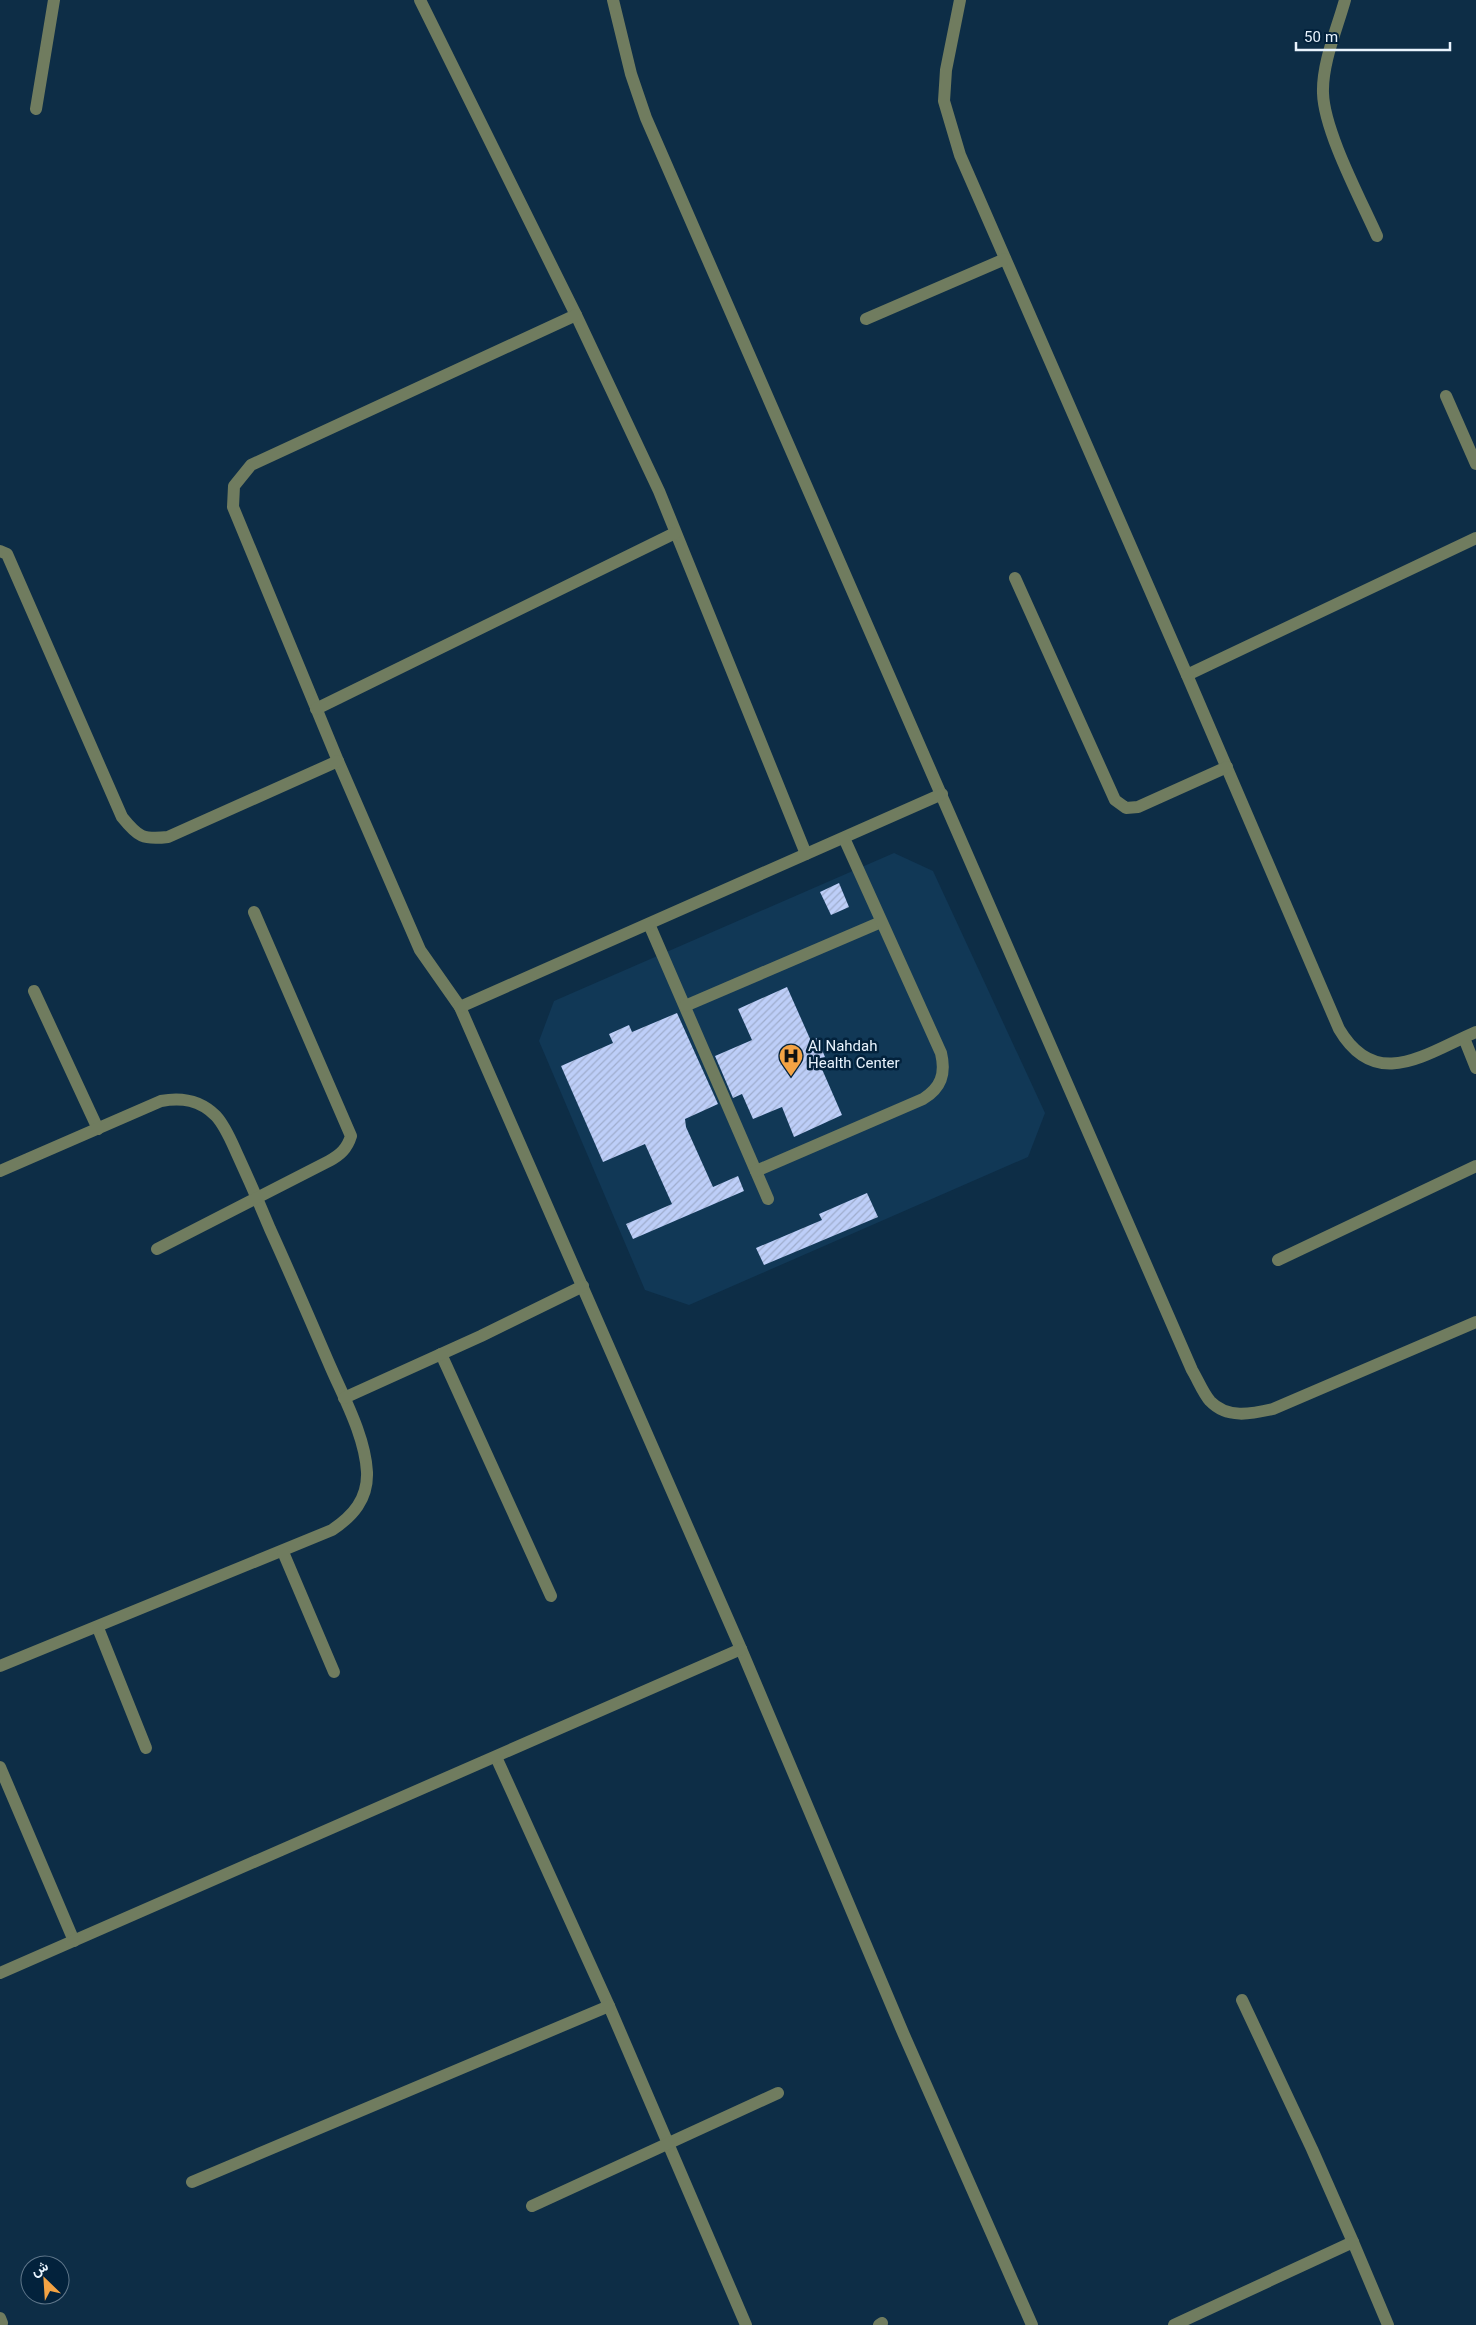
<svg xmlns="http://www.w3.org/2000/svg" width="1476" height="2325" font-family="Georgia,Vazirmatn,serif">
	<style>
		.built { fill: #113856 }
		.building { fill: url(#building-hatch) }
		.lines { fill: none; stroke-linecap: round; stroke-linejoin: round }
		.minor { stroke: #707c5f; stroke-width: 12 }
		.labels { text-anchor: middle; dominant-baseline: central; stroke-width: 5; stroke-linejoin: round; paint-order: stroke }
		.poi-label { font-size: 15px; fill: #e9f4fe; stroke: #03223c; text-anchor: start }
	</style>
	<defs>
		<pattern id="building-hatch" width="6" height="6" patternUnits="userSpaceOnUse" patternTransform="scale(1.25)"><rect width="6" height="6" fill="#bdcef8"/><path d="M-1 1l2-2M0 6l6-6M5 7l2-2" fill="none" stroke="#9fadcd"/></pattern>
	</defs>
	<rect width="100%" height="100%" fill="#0d2d46"/>
	<polygon class="built" points="894,853 933,871 1045,1113 1028,1157 689,1305 645,1290 539,1041 554,1001"/>
	<g class="building">
		<polygon points="839,883 849,907 831,915 820,892"/>
		<polygon points="787,987 811,1041 817,1038 825,1057 818,1060 842,1115 794,1137 782,1107 753,1119 742,1094 733,1098 715,1056 752,1040 738,1009"/>
		<polygon points="677,1013 718,1104 685,1119 686,1127 713,1187 738,1176 744,1191 633,1239 626,1224 672,1204 645,1144 603,1162 561,1066 613,1043 609,1034 629,1025 632,1032"/>
		<polygon points="867,1193 878,1217 764,1265 756,1248 822,1220 819,1214"/>
	</g>
	<g class="lines">
		<g class="minor">
			<polyline points="420,0 576,315 659,491 806,854"/>
			<path d="M613,0L631,74L646,118L1192,1370C1198,1380 1203,1393 1210,1401C1227,1419 1251,1414 1273,1409L1476,1322"/>
			<path d="M960,0L946,70L944,101L960,155L1187,675L1339,1029C1376,1092 1425,1054 1476,1032"/>
			<path d="M1345,0C1337,29 1322,63 1323,93C1324,131 1361,200 1377,236"/>
			<polyline points="36,109 54,0"/>
			<polyline points="576,315 251,465 234,486 233,507 338,761 420,950 460,1007 741,1649 904,2035 1032,2325"/>
			<polyline points="866,319 1005,259"/>
			<polyline points="1446,396 1476,464"/>
			<path d="M0,551L7,554L122,817C138,837 143,840 168,837L338,761"/>
			<polyline points="1015,578 1115,800 1126,808 1138,807 1227,767"/>
			<polyline points="1187,675 1476,538"/>
			<polyline points="316,709 675,533"/>
			<polyline points="649,924 768,1199"/>
			<polyline points="34,991 98,1129"/>
			<polyline points="685,1006 881,922"/>
			<polyline points="460,1007 942,794"/>
			<polyline points="1464,1038 1476,1068"/>
			<path d="M0,1171L161,1101C182,1097 200,1100 216,1116C226,1127 232,1143 238,1156C249,1180 260,1205 270,1229C291,1275 311,1322 331,1368C345,1400 365,1437 367,1472C368,1499 353,1516 332,1530L0,1666"/>
			<path d="M756,1171L923,1099C941,1088 946,1074 941,1053L844,838"/>
			<path d="M157,1249L329,1161C340,1155 347,1149 351,1136L254,912"/>
			<polyline points="1278,1260 1476,1166"/>
			<polyline points="441,1354 551,1596"/>
			<polyline points="344,1398 481,1336 583,1286"/>
			<polyline points="283,1552 334,1672"/>
			<polyline points="98,1628 146,1748"/>
			<polyline points="496,1757 609,2006 746,2325"/>
			<polyline points="0,1767 74,1941"/>
			<polyline points="0,1973 741,1649"/>
			<polyline points="1242,2000 1312,2149 1353,2242"/>
			<polyline points="192,2182 609,2006"/>
			<polyline points="532,2206 778,2093"/>
			<polyline points="0,2318 2,2323"/>
			<polyline points="879,2325 882,2323"/>
			<polyline points="1174,2325 1353,2242 1388,2325"/>
		</g>
	</g>
	<defs>
		<symbol id="hospital-pin" viewBox="-11 -11 22 30"><path d="M0 17L-7.5 6A9.5 9.5 0 1 1 7.5 6Z" fill="#f4a344" stroke="#03223c"/><path d="M-5-5h3v3.5h4V-5h3V5h-3V1.5h-4V5h-3Z" fill="#111"/></symbol>
	</defs>
	<g fill-rule="evenodd">
		<use href="#hospital-pin" x="777" y="1042" width="28" height="38"/>
	</g>
	<g class="labels">
		<g class="poi-label">
			<text x="808" y="1047">Al Nahdah<tspan x="808" dy="17">Health Center</tspan></text>
		</g>
	</g>
	<g transform="translate(45 2280) rotate(335)"><circle r="24" fill="#03223c" stroke="#5f768a"/>
	<path d="M0-4L9 19L0 12L-9 19Z" fill="#f4a344"/>
	<text y="-8" font-size="14" font-weight="bold" text-anchor="middle" fill="#e9f4fe">ش</text>
	</g>
	<path d="M1296 42v8h154v-8" fill="none" stroke="#e9f4fe" stroke-width="2.5"/>
	<text x="1304" y="42" font-size="15" fill="#e9f4fe" stroke="#03223c" stroke-width="4" paint-order="stroke">50 m</text>
</svg>
